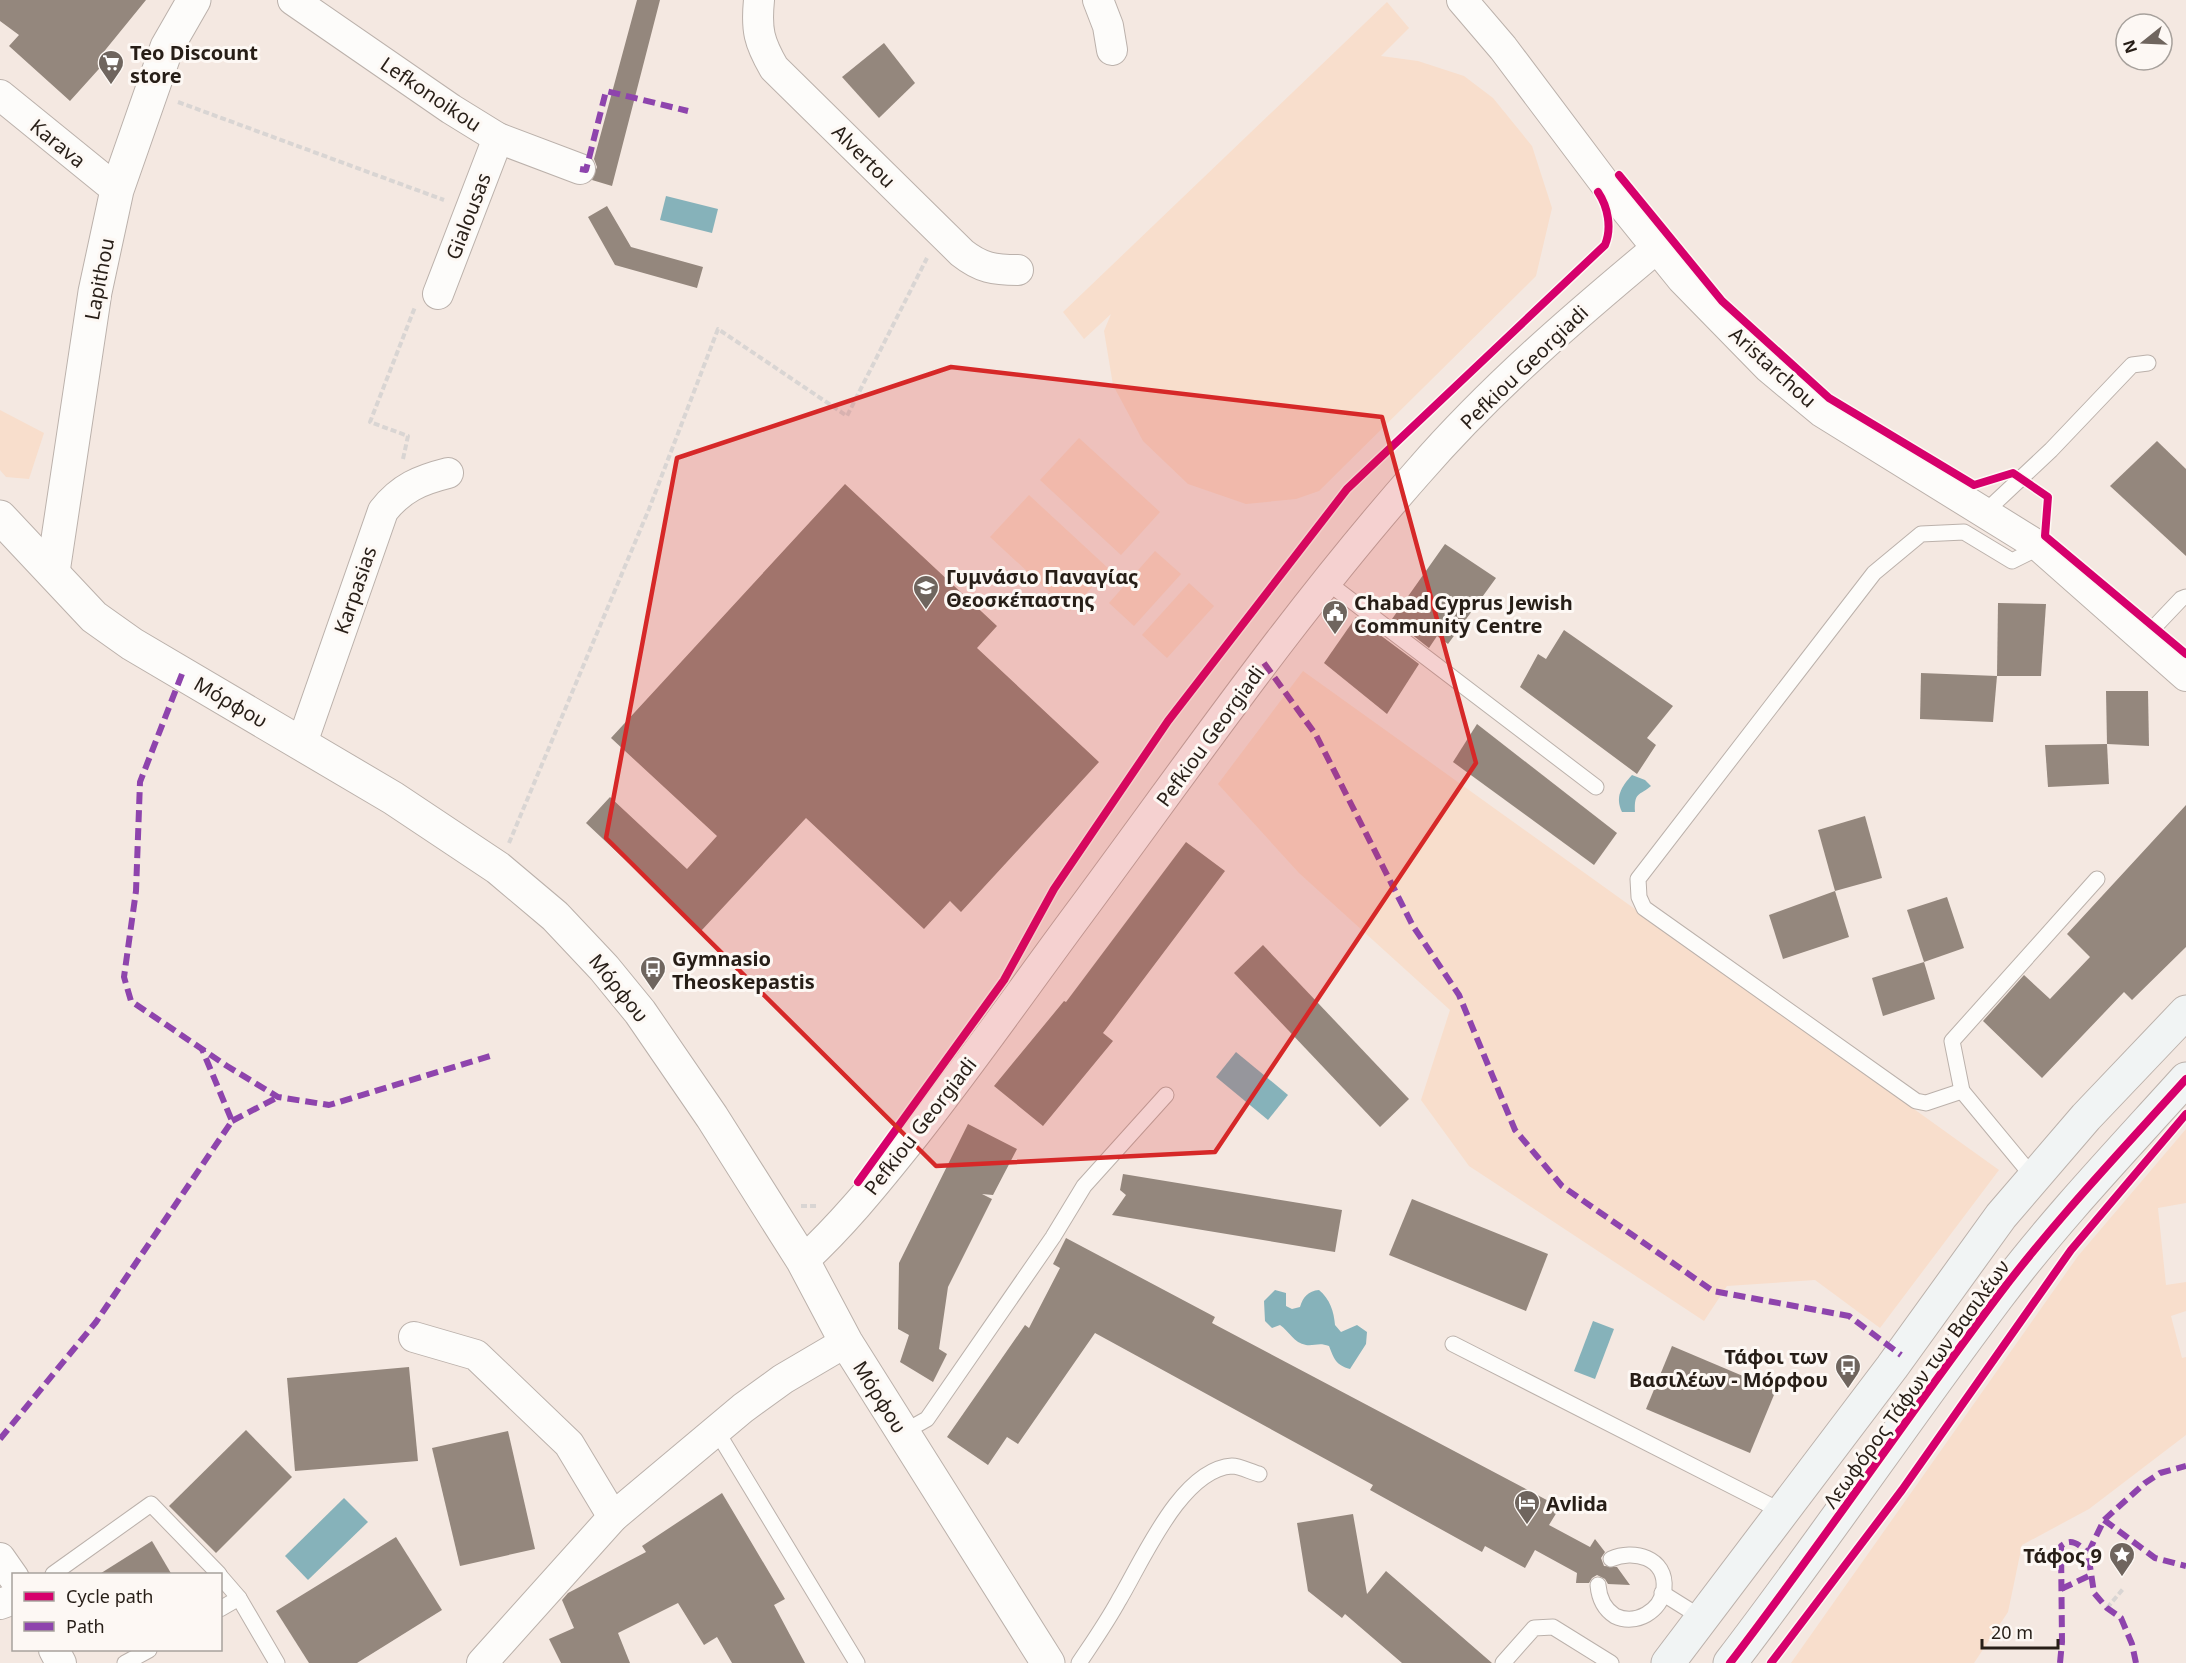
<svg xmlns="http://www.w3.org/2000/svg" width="2186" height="1663" font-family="'Noto Sans',sans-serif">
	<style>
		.green { fill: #f8decc }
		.water { fill: #86b2ba }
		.building { fill: #94877d }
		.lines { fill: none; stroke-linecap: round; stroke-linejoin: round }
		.service-casing { stroke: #bbb1ab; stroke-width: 17 }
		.minor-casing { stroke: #bbb1ab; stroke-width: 32 }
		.tertiary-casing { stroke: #bbb1ab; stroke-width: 35 }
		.secondary-casing { stroke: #bbb1ab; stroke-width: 35 }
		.path { stroke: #d9d5d3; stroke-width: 4; stroke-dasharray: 6 3; stroke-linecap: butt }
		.service { stroke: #fdfcfa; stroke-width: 15 }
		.minor { stroke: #fdfcfa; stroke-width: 30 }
		.tertiary { stroke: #fdfcfa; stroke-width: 33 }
		.secondary { stroke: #f1f4f4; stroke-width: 33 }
		.quiet { stroke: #8e44ad; stroke-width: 6; stroke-dasharray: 12 6; stroke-linecap: butt }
		.cycleway-casing { stroke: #fdf8f4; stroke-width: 11 }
		.cycleway { stroke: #d6006c; stroke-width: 8 }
		.marked { fill: #d62828; fill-opacity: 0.2; stroke: #d62828; stroke-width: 4.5; stroke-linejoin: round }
		.labels { text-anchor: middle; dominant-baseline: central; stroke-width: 6; stroke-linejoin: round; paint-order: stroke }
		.poi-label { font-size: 20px; font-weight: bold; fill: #271e17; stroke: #fdf8f4; text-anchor: start }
		.street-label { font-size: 20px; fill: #271e17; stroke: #fdf8f4 }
	</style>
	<rect width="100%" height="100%" fill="#f4e8e1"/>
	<g class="green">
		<polygon points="1387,2 1409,28 1381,56 1418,61 1464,76 1493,98 1532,146 1552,208 1536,276 1319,491 1296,499 1246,504 1188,484 1143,441 1113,385 1104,331 1111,314 1084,339 1063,312"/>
		<polygon points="0,410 44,433 29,479 6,477 0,470"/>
		<polygon points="1079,438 1160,512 1121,555 1040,480"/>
		<polygon points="1029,495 1109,569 1070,611 990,537"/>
		<polygon points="1155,551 1181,574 1134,626 1109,603"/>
		<polygon points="1189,583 1214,606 1167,658 1142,635"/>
		<polygon points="1303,671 1999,1170 1880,1328 1815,1280 1727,1286 1704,1321 1469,1166 1421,1100 1450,1010 1299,873 1218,784"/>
		<polygon points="2186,1129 2186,1203 2158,1208 2166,1285 2186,1282 2186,1311 2171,1316 2182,1358 2186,1357 2186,1435 2089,1509 2022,1545 2008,1612 1974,1663 1791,1663 2078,1256"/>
	</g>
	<g class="water">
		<polygon points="666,196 718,209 712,233 660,220"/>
		<path d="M1632,775L1645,780L1651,786C1639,796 1634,792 1635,812H1622C1615,797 1621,787 1632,775Z"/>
		<polygon points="1236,1052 1288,1095 1268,1120 1216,1077"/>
		<path d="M1275,1290L1286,1293V1306L1292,1309L1300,1307C1303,1297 1308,1291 1319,1290C1330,1299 1334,1312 1335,1325L1341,1332L1357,1325L1367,1332L1366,1344L1350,1369C1336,1365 1334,1359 1329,1346C1319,1342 1315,1346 1306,1345C1294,1343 1289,1331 1280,1325L1272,1328L1265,1321L1264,1301Z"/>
		<polygon points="1593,1321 1614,1329 1595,1379 1574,1371"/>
		<polygon points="344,1498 368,1522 308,1580 285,1556"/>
	</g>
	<g class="building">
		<polygon points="0,0 146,0 102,54 107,60 70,101 9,46 19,35 0,21"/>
		<polygon points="637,0 660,0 612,186 592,180 597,167 594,159"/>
		<polygon points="884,43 915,83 879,118 842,77"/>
		<polygon points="607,206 631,247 703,267 697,288 615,265 588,217"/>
		<polygon points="2157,441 2186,469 2186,556 2110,486"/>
		<polygon points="845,484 997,626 977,648 1099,762 961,912 950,901 924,929 806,818 701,931 586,823 610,797 687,869 717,836 611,738"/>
		<polygon points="1445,544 1496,578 1448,644 1437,636 1429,648 1392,619"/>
		<polygon points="1998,603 2046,604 2041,676 1997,676"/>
		<polygon points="1356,617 1419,664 1387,714 1324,663"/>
		<polygon points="1564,630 1673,706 1647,738 1656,745 1637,774 1520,687 1538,654 1546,659"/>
		<polygon points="1921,673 1997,676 1993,722 1920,719"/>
		<polygon points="2106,691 2148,691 2149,746 2107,744"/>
		<polygon points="1477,724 1617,833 1594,865 1453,762"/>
		<polygon points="2107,744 2109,784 2048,787 2045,745"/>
		<polygon points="2186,805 2186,947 2132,1000 2124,992 2042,1078 1983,1021 2024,975 2050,999 2090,957 2067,934"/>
		<polygon points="1865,816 1882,878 1835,891 1818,830"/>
		<polygon points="1186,842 1225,871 1103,1033 1113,1041 1043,1126 994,1086 1064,1001 1066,1002"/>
		<polygon points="1835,891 1849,937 1783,959 1769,915"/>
		<polygon points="1947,897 1964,948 1924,962 1907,910"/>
		<polygon points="1263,945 1409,1099 1380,1127 1234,973"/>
		<polygon points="1924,962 1935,999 1883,1016 1872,978"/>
		<polygon points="968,1124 1017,1149 993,1195 982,1194 992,1199 948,1287 939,1349 947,1354 933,1382 900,1362 909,1335 898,1329 899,1263"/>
		<polygon points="1123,1174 1342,1210 1335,1252 1112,1215 1126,1195 1120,1190"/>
		<polygon points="1412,1199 1548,1254 1526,1311 1389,1255"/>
		<polygon points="1066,1238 1215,1317 1212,1323 1560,1507 1549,1525 1590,1547 1595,1539 1605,1552 1601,1558 1604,1566 1617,1567 1630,1585 1608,1584 1605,1579 1597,1575 1592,1578 1589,1583 1576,1583 1577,1573 1535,1550 1525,1568 1485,1546 1482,1552 1370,1490 1373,1485 1095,1333 1018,1444 1007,1437 988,1465 947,1437 1025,1325 1029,1328 1060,1268 1053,1264"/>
		<polygon points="1672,1346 1776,1390 1750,1453 1646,1409"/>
		<polygon points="409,1367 418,1461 295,1471 287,1378"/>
		<polygon points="246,1430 292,1477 216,1553 169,1506"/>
		<polygon points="508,1431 535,1549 460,1566 432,1448"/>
		<polygon points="722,1493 785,1599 774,1605 805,1663 732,1663 717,1637 704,1645 678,1603 618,1633 630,1663 561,1663 549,1639 574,1628 562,1600 568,1593 646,1552 642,1546"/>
		<polygon points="1353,1514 1367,1594 1386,1571 1492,1663 1402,1663 1345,1614 1342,1618 1308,1591 1297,1523"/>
		<polygon points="396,1537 442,1610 357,1663 309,1663 276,1611"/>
		<polygon points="152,1541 172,1575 98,1575"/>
	</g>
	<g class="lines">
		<defs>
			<g id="service">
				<polyline points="1984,513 2051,450 2132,365 2148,363"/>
				<polyline points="1327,582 1596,787"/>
				<polyline points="2143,639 2181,599 2186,597"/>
				<polyline points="1962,1091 1926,1103 1916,1101 1644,908 1639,897 1638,879 1874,573 1921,534 1964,532 2012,561 2040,547"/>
				<polyline points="2034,1178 1962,1091 1952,1041 2097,879"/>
				<polyline points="1453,1344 1783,1512"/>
				<polyline points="716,1430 857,1663"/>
				<polyline points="902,1433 927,1419 1053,1237 1084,1186 1166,1095"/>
				<polyline points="53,1574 151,1504 219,1574"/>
				<polyline points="220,1576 239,1598 277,1663"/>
				<path d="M1598,1585C1599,1597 1604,1609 1615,1616C1636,1626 1661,1611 1664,1589C1667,1557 1633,1549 1611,1559"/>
				<polyline points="1662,1593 1702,1618"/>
				<polyline points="220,1609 239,1598"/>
				<polyline points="125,1663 149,1650"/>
				<path d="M1079,1663C1093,1642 1107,1622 1119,1600C1142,1562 1181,1469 1232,1466C1240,1466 1251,1472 1259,1474"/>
				<polyline points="1503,1663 1534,1628 1553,1627 1611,1663"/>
			</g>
			<g id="minor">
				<polyline points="293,0 451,109 498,138 580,169"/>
				<path d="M759,0C756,30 759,42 774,68L962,253C981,268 994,270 1018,270"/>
				<polyline points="1098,0 1108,26 1112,50"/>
				<polyline points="1462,0 1503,48 1606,185 1682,279 1769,368 1822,412 2040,547 2186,676"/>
				<polyline points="0,95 117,190"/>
				<polyline points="438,294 498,138"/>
				<path d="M302,743L383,511C401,488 420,480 448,473"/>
				<path d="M803,1261C841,1226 873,1187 905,1147C965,1072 1020,993 1077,916C1188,766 1295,611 1419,471C1491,388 1574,317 1658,247"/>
				<polyline points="414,1337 476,1355 569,1444 613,1517"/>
				<polyline points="0,1558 14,1578"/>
				<polyline points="0,1604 14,1599"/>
				<polyline points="54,1650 61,1663"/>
				<polyline points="482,1663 613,1517 743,1408 783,1379 846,1342"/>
			</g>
			<g id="tertiary">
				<polyline points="0,517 94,617 132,644 393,798 498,868 555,916 604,968 640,1012 712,1117 803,1261 846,1342 1048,1663"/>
				<polyline points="53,572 95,292 117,190 167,47 194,0"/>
			</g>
			<g id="secondary">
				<polyline points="1668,1663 1892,1367 2001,1216 2086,1117 2186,1012"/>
				<path d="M1730,1663C1822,1543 1907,1417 1998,1296C2056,1219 2122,1150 2186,1079"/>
			</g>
		</defs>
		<use href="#service" class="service-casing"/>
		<use href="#minor" class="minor-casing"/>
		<use href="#tertiary" class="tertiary-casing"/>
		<use href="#secondary" class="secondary-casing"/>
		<g class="path">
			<polyline points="178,102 444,200"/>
			<polyline points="403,459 408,436 370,422 415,307"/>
			<polyline points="509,843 649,509 718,329 847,416 927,258"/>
			<polyline points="801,1206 817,1206"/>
			<polyline points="2107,1608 2123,1589"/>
		</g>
		<use href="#service" class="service"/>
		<use href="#minor" class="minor"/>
		<use href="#tertiary" class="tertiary"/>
		<use href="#secondary" class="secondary"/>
		<g class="quiet">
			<polyline points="580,169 586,170 606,91 688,111"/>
			<polyline points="1264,663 1316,735 1413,926 1459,995 1515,1130 1562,1186 1713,1291 1849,1316 1901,1355"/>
			<polyline points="182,674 140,782 136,891 124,977 131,1001 227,1066 278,1097 329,1105 493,1055"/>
			<polyline points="232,1121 278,1097"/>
			<polyline points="0,1439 96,1322 232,1121 202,1049"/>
			<polyline points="2104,1520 2155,1558 2186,1566"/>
			<polyline points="2061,1589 2091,1575"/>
			<path d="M2060,1663L2062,1642L2061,1546C2072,1537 2079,1545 2088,1553"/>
			<polyline points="2136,1663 2132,1644 2121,1618 2107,1608 2094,1593 2088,1553 2104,1520 2145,1483 2160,1473 2186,1466"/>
		</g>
		<defs>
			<g id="cycleway">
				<polyline points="1619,175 1722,301 1829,398 1974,485 2013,473 2048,497 2045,536 2186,654"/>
				<path d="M858,1182L1004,980L1054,889L1168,721L1347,489L1605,245C1612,228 1608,207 1598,192"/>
				<path d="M1730,1663C1822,1543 1907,1417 1998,1296C2056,1219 2122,1150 2186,1079"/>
				<polyline points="1771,1663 1902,1490 2071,1250 2186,1114"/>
			</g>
		</defs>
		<use href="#cycleway" class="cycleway-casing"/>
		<use href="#cycleway" class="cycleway"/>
	</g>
	<path class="marked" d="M951,367L1382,417L1476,763L1215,1152L936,1166L606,838L677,458Z"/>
	<defs>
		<symbol id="supermarket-pin" viewBox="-11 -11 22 30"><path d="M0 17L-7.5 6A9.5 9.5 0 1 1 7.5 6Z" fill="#6f655e" stroke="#fdf8f4"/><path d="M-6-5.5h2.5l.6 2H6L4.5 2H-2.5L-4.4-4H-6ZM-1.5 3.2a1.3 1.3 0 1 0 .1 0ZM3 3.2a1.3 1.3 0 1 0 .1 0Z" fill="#fff"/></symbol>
		<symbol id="school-pin" viewBox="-11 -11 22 30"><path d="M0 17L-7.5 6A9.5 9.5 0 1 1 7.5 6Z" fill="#6f655e" stroke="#fdf8f4"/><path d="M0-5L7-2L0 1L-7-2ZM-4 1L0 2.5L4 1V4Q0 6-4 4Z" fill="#fff"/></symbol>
		<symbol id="civic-pin" viewBox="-11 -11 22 30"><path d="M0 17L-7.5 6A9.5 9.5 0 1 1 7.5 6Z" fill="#6f655e" stroke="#fdf8f4"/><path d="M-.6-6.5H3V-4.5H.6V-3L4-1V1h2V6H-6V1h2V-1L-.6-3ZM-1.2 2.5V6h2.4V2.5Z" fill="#fff"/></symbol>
		<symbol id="bus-pin" viewBox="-11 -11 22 30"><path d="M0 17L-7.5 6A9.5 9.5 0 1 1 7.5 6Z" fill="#6f655e" stroke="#fdf8f4"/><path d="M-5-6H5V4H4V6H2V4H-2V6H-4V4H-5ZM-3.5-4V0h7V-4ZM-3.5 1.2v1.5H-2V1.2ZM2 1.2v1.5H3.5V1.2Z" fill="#fff"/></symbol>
		<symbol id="hotel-pin" viewBox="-11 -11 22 30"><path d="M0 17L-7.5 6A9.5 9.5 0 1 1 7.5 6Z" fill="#6f655e" stroke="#fdf8f4"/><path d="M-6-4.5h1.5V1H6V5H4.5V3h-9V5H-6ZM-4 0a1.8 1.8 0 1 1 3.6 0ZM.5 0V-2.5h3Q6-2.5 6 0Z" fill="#fff"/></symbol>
		<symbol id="sight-pin" viewBox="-11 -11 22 30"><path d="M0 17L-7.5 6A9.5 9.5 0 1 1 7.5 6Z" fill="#6f655e" stroke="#fdf8f4"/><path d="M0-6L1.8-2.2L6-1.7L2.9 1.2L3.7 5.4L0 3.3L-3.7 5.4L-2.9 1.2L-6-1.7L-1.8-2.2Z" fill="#fff"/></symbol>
	</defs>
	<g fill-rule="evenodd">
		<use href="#supermarket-pin" x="96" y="48" width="30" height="40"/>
		<use href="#school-pin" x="911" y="573" width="30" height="40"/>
		<use href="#civic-pin" x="1320" y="598" width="30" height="40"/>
		<use href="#bus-pin" x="638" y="954" width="30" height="40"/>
		<use href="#bus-pin" x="1833" y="1352" width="30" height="40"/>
		<use href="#hotel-pin" x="1512" y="1488" width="30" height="40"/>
		<use href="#sight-pin" x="2107" y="1540" width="30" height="40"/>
	</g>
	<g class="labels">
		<g class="poi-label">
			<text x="130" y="52">Teo Discount<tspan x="130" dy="23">store</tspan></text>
			<text x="946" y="576">Γυμνάσιο Παναγίας<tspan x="946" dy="23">Θεοσκέπαστης</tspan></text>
			<text x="1354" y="602">Chabad Cyprus Jewish<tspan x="1354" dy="23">Community Centre</tspan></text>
			<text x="672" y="958">Gymnasio<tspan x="672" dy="23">Theoskepastis</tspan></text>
			<text x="1828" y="1356" text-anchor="end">Τάφοι των<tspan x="1828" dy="23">Βασιλέων - Μόρφου</tspan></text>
			<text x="1546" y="1503">Avlida</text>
			<text x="2102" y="1555" text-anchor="end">Τάφος 9</text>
		</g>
		<g class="street-label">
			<text transform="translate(431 94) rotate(34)">Lefkonoikou</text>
			<text transform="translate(58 143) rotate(39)">Karava</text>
			<text transform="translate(864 156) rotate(45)">Alvertou</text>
			<text transform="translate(468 216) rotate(-69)">Gialousas</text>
			<text transform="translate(99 279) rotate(-79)">Lapithou</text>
			<text transform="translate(1524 367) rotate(-44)">Pefkiou Georgiadi</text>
			<text transform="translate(1773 367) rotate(42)">Aristarchou</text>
			<text transform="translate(355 590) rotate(-71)">Karpasias</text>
			<text transform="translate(231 702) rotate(30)">Μόρφου</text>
			<text transform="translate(1210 736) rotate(-54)">Pefkiou Georgiadi</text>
			<text transform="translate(619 988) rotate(51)">Μόρφου</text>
			<text transform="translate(920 1126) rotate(-52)">Pefkiou Georgiadi</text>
			<text transform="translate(1916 1384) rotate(-54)">Λεωφόρος Τάφων των Βασιλέων</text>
			<text transform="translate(880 1397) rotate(58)">Μόρφου</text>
		</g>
	</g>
	<rect x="12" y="1573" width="210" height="78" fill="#fdf8f4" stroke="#a7a19c" stroke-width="1.5"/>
	<rect x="24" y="1592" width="30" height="9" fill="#d6006c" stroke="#a7a19c" stroke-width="1.5"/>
	<text x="66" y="1603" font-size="18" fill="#271e17">Cycle path</text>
	<rect x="24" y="1622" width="30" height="9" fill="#8e44ad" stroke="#a7a19c" stroke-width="1.5"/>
	<text x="66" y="1633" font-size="18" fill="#271e17">Path</text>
	<g transform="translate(2144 42) rotate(252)"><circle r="28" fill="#fdf8f4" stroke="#a7a19c" stroke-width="1.5"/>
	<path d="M0-4.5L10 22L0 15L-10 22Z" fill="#6f655e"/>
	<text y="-9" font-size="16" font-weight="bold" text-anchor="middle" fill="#271e17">N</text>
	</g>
	<path d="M1982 1639v9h76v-9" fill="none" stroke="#271e17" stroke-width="3"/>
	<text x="1991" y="1639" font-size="18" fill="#271e17" stroke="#fdf8f4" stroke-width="4.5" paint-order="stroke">20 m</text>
</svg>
